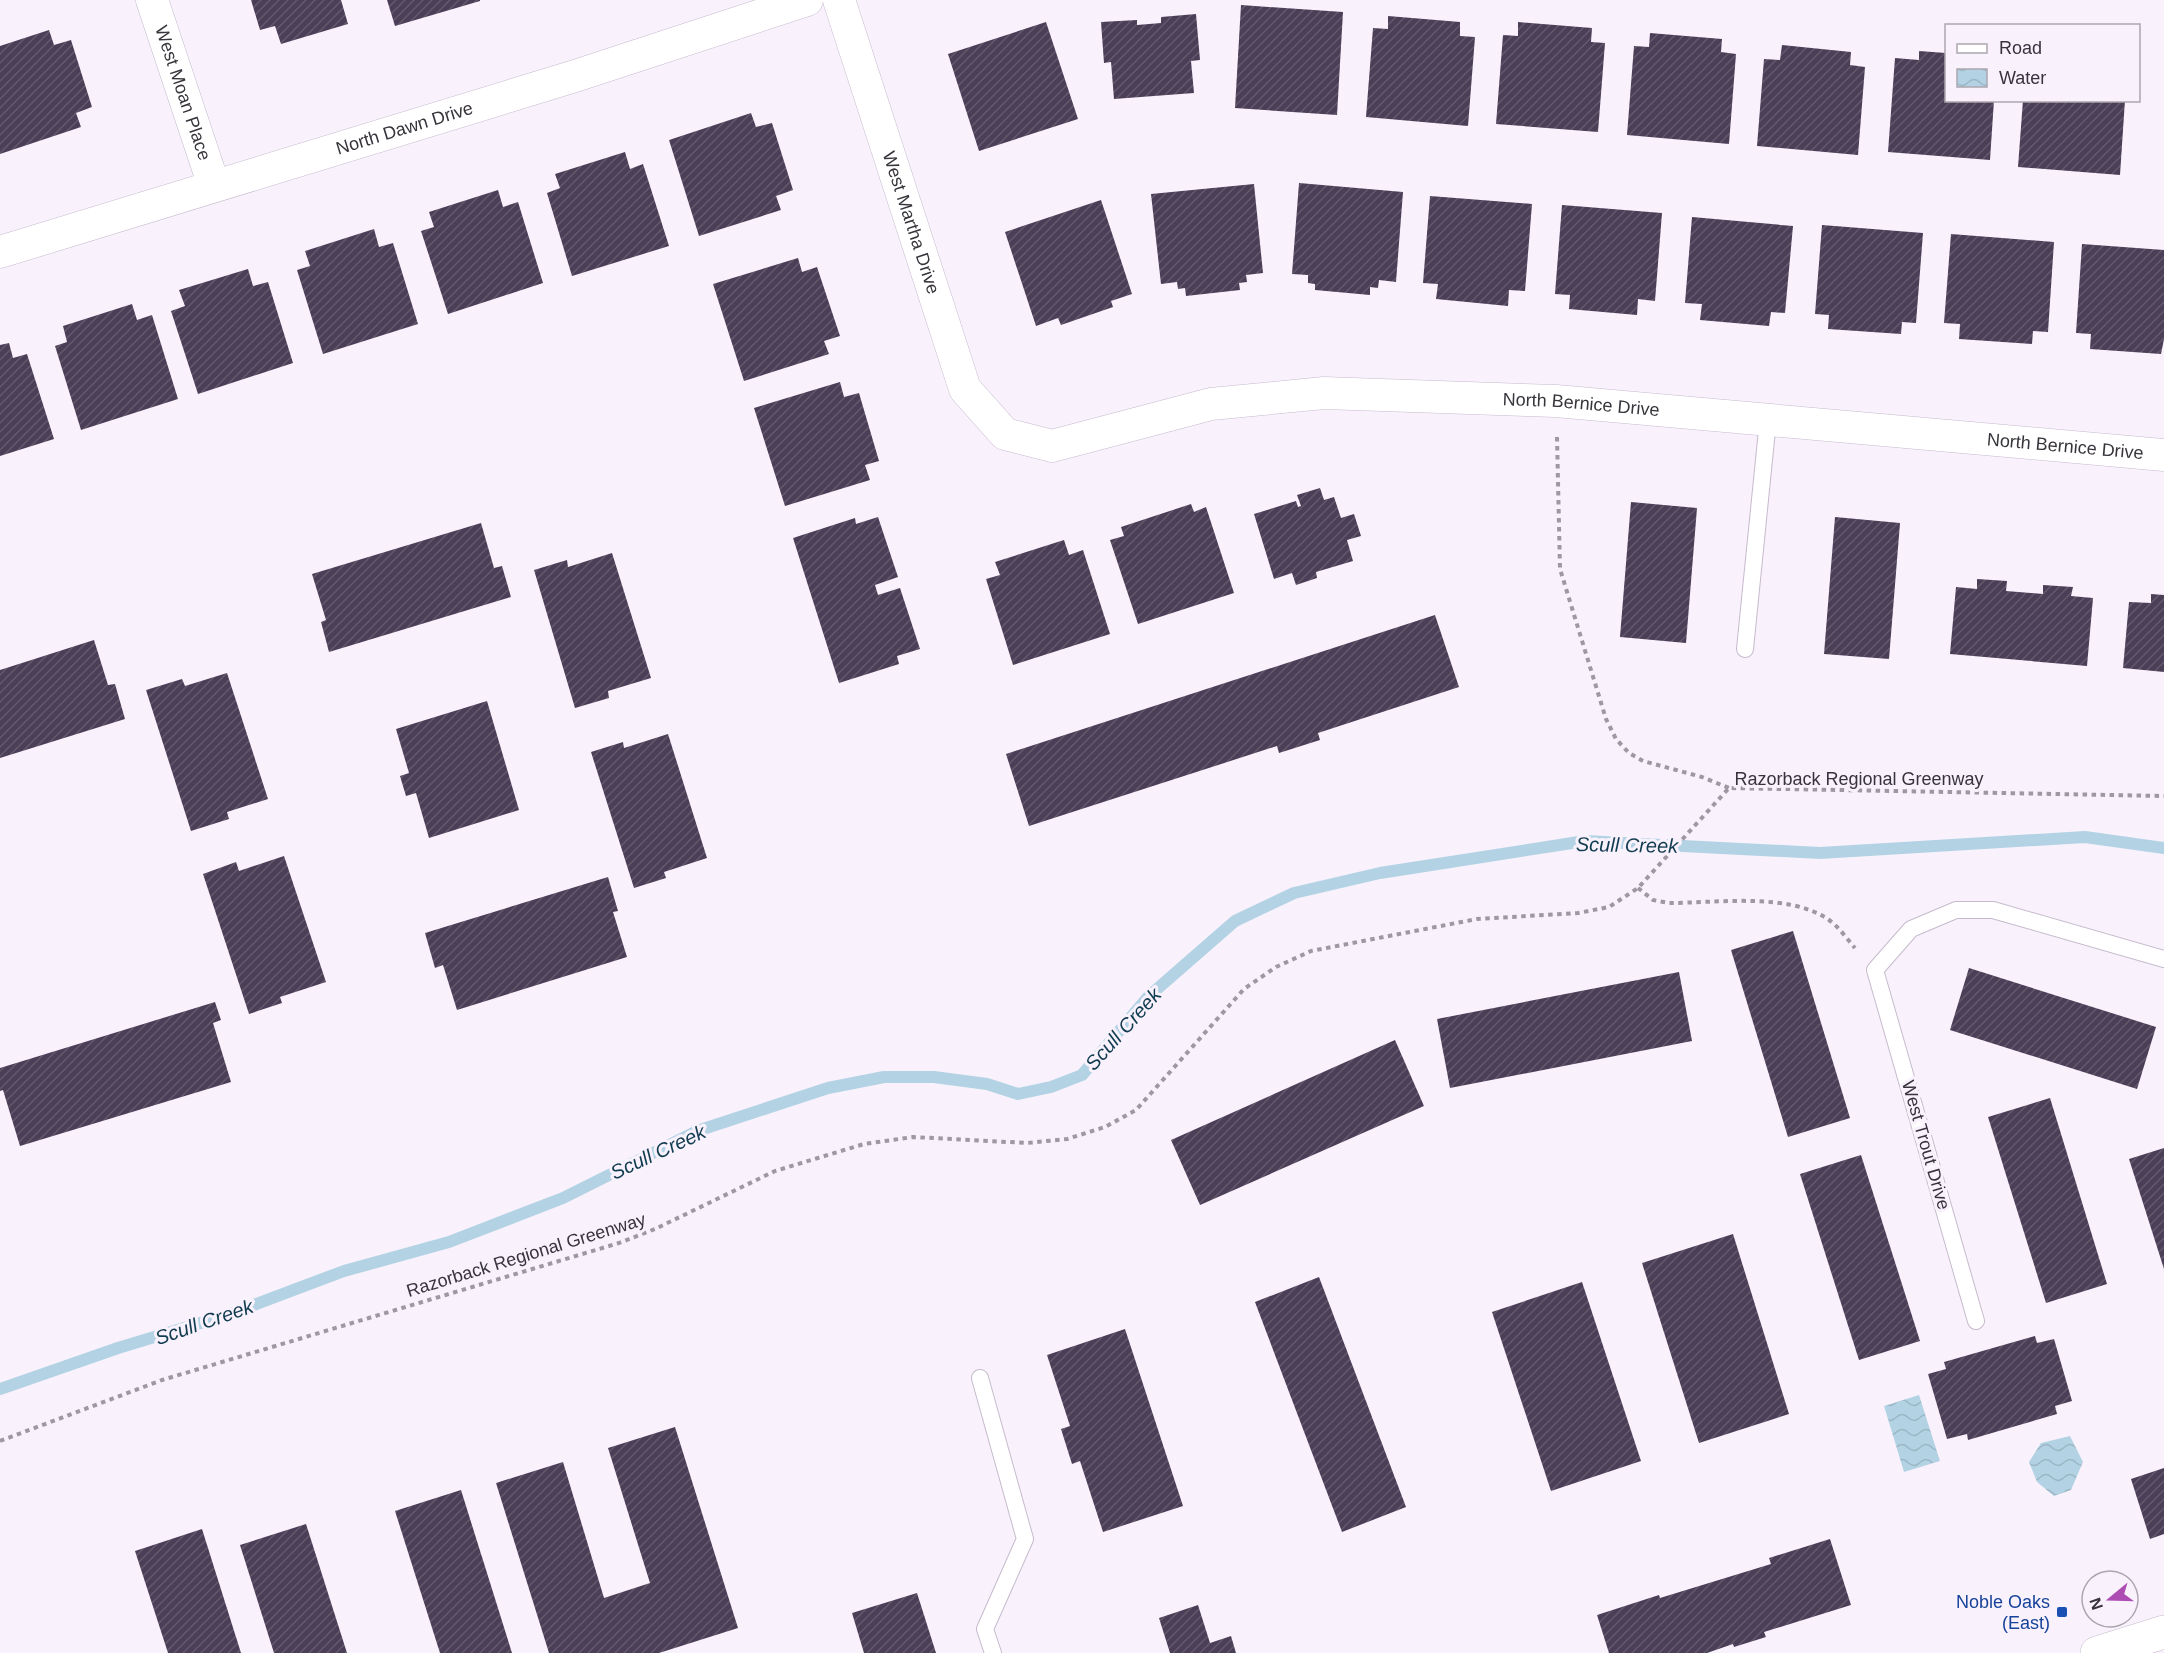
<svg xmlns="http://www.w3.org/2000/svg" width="2164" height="1653" font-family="Helvetica,sans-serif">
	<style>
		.water { fill: url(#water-waves) }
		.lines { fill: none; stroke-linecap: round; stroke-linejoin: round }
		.stream { stroke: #b3d3e4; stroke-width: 12 }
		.building { fill: url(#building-hatch) }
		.service-casing { stroke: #c6bbcd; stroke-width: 18 }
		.minor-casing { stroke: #c6bbcd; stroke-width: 33 }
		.tertiary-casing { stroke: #c6bbcd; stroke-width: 34 }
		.path { stroke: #9d98a1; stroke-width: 4; stroke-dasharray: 4.5 4.5; stroke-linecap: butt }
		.service { stroke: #fff; stroke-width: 16 }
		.minor { stroke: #fff; stroke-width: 32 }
		.tertiary { stroke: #fff; stroke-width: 33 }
		.transit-dot { fill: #1a4fb4; stroke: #f9f2fd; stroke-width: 2 }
		.labels { text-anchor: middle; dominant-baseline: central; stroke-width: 6; stroke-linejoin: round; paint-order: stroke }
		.street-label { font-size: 18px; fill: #38343b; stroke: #f9f2fd }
		.transit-label { font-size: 18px; fill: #164399; stroke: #f9f2fd; text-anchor: end }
		.water-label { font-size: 20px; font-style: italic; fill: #113c4f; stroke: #f9f2fd }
	</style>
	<defs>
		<pattern id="water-waves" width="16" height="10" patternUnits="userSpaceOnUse" patternTransform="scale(1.5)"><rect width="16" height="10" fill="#b3d3e4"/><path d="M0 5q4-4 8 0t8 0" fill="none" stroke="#9bb6c4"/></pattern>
		<pattern id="building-hatch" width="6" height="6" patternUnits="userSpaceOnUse" patternTransform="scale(1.5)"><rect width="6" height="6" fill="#4a3f57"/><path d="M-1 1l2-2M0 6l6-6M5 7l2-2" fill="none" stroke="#62596d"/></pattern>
	</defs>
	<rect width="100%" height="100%" fill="#f9f2fd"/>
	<g class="water">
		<polygon points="1919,1395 1940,1461 1904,1472 1884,1406"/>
		<polygon points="2070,1436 2083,1462 2071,1490 2054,1496 2037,1482 2029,1462 2041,1443"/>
	</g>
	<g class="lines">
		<polyline class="stream" points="0,1389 118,1348 230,1314 344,1271 449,1242 563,1198 697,1131 828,1088 884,1077 934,1077 987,1084 1018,1094 1051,1087 1082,1075 1149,996 1235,921 1294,893 1380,873 1585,841 1820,853 2085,837 2164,848"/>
	</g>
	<g class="building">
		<polygon points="251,0 341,0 348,24 281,44 275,26 260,30"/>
		<polygon points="387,0 480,0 480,1 395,26"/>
		<polygon points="1241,5 1343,12 1337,115 1235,108"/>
		<polygon points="1196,14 1200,60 1191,61 1194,93 1114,99 1111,62 1104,63 1101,22 1137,20 1137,25 1161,23 1161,17"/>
		<polygon points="1388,16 1460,22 1460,36 1475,37 1468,126 1366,117 1373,28 1388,29"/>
		<polygon points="1046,22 1078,119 979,151 948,54"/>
		<polygon points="1518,22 1592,28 1591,42 1605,43 1598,132 1496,124 1503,35 1518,36"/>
		<polygon points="49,30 54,45 71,40 92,107 76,113 81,127 0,154 0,46"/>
		<polygon points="1650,33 1722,39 1721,52 1736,54 1729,144 1627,135 1634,46 1649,47"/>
		<polygon points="1782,45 1851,52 1850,65 1865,67 1858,155 1757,146 1764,59 1780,60"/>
		<polygon points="1919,51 1946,53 1946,100 1994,100 1990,160 1888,152 1895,58 1919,60"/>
		<polygon points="2023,100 2125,100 2120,175 2018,167"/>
		<polygon points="751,113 756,127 772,123 793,190 776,196 781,210 699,236 669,140"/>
		<polygon points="625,152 630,169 643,164 669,246 572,276 547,193 560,188 555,174"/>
		<polygon points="1299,183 1403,192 1396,282 1379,280 1378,288 1370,287 1370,295 1315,290 1315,284 1308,283 1308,275 1292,274"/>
		<polygon points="1254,184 1263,273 1246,275 1247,282 1239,283 1240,290 1186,296 1185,288 1178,289 1177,282 1161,284 1151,194"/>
		<polygon points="498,190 503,207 518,202 543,283 448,314 421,231 434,227 429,212"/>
		<polygon points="1430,196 1532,204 1525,291 1509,290 1508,306 1436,299 1438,284 1423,283"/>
		<polygon points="1101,200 1132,294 1111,301 1113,307 1061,325 1058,318 1036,326 1005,232"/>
		<polygon points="1562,205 1662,213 1655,301 1638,299 1637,315 1569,309 1570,295 1555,294"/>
		<polygon points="1692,217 1793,226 1785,313 1771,312 1769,326 1700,320 1702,304 1685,303"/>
		<polygon points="1822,225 1923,233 1916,323 1902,322 1901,334 1828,329 1829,315 1815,314"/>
		<polygon points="374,229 379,247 393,243 418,324 323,354 297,270 310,266 305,251"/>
		<polygon points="1951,234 2054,242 2048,332 2033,331 2032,344 1959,339 1960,324 1944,323"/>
		<polygon points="2082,244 2164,250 2164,339 2161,354 2090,349 2091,334 2076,333"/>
		<polygon points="798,258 802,272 817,267 840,336 824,341 829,354 744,381 713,284"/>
		<polygon points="248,269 253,286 268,282 293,363 198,394 171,311 185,306 179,290"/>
		<polygon points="132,304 137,320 152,315 178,399 81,430 55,346 67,342 63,326"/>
		<polygon points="9,343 13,358 27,354 54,439 0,456 0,345"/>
		<polygon points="840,382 844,397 859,393 879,461 865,465 870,480 785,506 754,408"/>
		<polygon points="1320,488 1324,500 1334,497 1341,518 1354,514 1361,536 1347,540 1353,561 1316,572 1317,578 1296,585 1292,573 1274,579 1254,514 1296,501 1298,507 1301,506 1297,495"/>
		<polygon points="1631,502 1697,508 1686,643 1620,637"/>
		<polygon points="1191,504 1194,512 1206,507 1234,593 1138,624 1110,540 1124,536 1121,527"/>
		<polygon points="878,517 898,577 875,585 878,595 900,588 920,649 897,656 899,664 839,683 793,538 855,518 856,524"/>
		<polygon points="1835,517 1900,523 1889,659 1824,654"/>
		<polygon points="481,523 494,568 502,566 511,597 329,652 321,622 326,620 312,574"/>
		<polygon points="1064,540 1069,555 1083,550 1110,634 1013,665 986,579 1000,575 995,562"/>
		<polygon points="612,553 651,678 608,691 609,698 575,708 534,570 567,560 568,567"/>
		<polygon points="1977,579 2007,581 2006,591 2043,594 2043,585 2073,587 2071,596 2093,598 2087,666 1950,654 1956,587 1977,589"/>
		<polygon points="2151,594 2164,595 2164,672 2123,668 2129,602 2151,603"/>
		<polygon points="1435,615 1459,687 1318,733 1320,740 1279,753 1277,746 1029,826 1006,754"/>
		<polygon points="94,640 108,685 115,684 125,719 0,758 0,670"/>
		<polygon points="227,673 268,799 227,812 229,819 191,831 146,690 182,679 185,686"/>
		<polygon points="487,701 519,810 429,838 416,793 406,796 400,776 409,773 396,729"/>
		<polygon points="668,734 707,858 664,872 666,878 634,888 591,752 623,742 624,748"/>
		<polygon points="284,856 326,982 280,997 282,1003 249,1014 203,874 236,862 239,871"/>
		<polygon points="608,877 618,911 613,912 627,957 457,1010 443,965 435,968 425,933"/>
		<polygon points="1793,931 1850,1118 1788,1137 1731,950"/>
		<polygon points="1969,968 2156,1027 2137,1089 1950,1030"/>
		<polygon points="1679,972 1692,1041 1450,1088 1437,1019"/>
		<polygon points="215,1002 221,1020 213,1023 231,1082 20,1146 3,1090 0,1091 0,1068"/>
		<polygon points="1395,1040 1424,1106 1200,1205 1171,1140"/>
		<polygon points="2050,1098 2107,1284 2046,1303 1988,1117"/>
		<polygon points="2164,1148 2164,1269 2129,1159"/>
		<polygon points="1861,1155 1920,1341 1859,1360 1800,1174"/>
		<polygon points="1733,1234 1789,1414 1699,1443 1642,1263"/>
		<polygon points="1319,1277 1406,1507 1342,1532 1255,1302"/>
		<polygon points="1582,1282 1641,1461 1551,1491 1492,1312"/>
		<polygon points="1125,1329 1183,1506 1103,1532 1080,1461 1072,1464 1061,1429 1070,1426 1047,1355"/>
		<polygon points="2035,1336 2037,1343 2054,1339 2072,1401 2055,1406 2057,1414 1968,1440 1967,1434 1947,1439 1928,1374 1946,1369 1944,1362"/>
		<polygon points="675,1427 738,1628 659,1653 549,1653 496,1483 563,1462 604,1598 650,1583 608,1448"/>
		<polygon points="2164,1468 2164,1534 2150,1539 2131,1479"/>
		<polygon points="461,1490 512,1653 440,1653 395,1511"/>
		<polygon points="306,1524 347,1653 274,1653 240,1545"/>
		<polygon points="202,1529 241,1653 168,1653 135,1551"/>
		<polygon points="1830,1539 1851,1605 1764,1632 1766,1637 1734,1647 1733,1644 1707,1653 1609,1653 1597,1615 1659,1595 1660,1598 1771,1564 1769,1558"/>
		<polygon points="917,1593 936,1653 864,1653 852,1613"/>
		<polygon points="1198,1605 1210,1643 1231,1636 1236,1653 1170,1653 1159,1618"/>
	</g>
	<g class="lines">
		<defs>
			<g id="service">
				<polyline points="1745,649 1768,420"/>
				<polyline points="1976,1321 1875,970 1911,929 1956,910 1993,910 2164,959"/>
				<polyline points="980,1378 1025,1539 985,1629 993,1653"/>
			</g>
			<g id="minor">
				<path id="s1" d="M152,0L214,186"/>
				<path id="s2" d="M839,0L965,389L1005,434L1052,446L1211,404L1324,393L1556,401L2164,455"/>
				<path id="s3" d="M0,252L575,76L807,0"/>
			</g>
			<polyline id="tertiary" points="2097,1653 2164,1632"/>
		</defs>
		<use href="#service" class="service-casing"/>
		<use href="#minor" class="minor-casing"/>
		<use href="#tertiary" class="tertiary-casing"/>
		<g class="path">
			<polyline points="1557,437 1560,569 1606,719 1616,739 1629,753 1643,761 1702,777 1729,788"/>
			<path d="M1638,888L1653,900L1669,903C1715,903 1790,892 1829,920C1839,927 1847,939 1855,948"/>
			<polyline points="0,1441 162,1380 619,1243 655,1229 775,1171 864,1144 913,1137 1027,1143 1067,1139 1105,1127 1136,1110 1244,989 1276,967 1311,951 1477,919 1578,913 1609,907 1638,888 1729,788 2164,796"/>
		</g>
		<use href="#service" class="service"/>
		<use href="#minor" class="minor"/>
		<use href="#tertiary" class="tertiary"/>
	</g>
	<rect class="transit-dot" x="2056" y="1606" width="12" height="12" rx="3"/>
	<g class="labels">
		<g class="street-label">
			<text stroke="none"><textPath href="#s1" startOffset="98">West Moan Place</textPath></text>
			<text stroke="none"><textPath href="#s3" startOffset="423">North Dawn Drive</textPath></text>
			<text stroke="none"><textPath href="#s2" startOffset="234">West Martha Drive</textPath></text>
			<text stroke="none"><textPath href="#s2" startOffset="1053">North Bernice Drive</textPath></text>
			<text stroke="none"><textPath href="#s2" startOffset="1539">North Bernice Drive</textPath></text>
			<text x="1859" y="779">Razorback Regional Greenway</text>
			<text transform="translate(1926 1145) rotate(74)">West Trout Drive</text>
			<text transform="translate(526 1255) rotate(-17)">Razorback Regional Greenway</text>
		</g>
		<g class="transit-label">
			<text x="2050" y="1602">Noble Oaks<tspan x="2050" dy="21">(East)</tspan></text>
		</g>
		<g class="water-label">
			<text transform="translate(1627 845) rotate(1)">Scull Creek</text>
			<text transform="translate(1123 1029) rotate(-48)">Scull Creek</text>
			<text transform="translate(658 1152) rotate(-25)">Scull Creek</text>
			<text transform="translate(204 1322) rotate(-19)">Scull Creek</text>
		</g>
	</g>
	<rect x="1945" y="24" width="195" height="78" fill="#f9f2fd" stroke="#aca6af" stroke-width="1.5"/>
	<rect x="1957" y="44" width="30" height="9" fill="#ffffff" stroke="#aca6af" stroke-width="1.5"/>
	<text x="1999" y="54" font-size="18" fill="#38343b">Road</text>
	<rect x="1957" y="69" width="30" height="18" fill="url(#water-waves)" stroke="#aca6af" stroke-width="1.5"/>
	<text x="1999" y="84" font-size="18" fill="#38343b">Water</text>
	<g transform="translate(2110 1599) rotate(251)"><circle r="28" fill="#f9f2fd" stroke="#aca6af" stroke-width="1.5"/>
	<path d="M0-4.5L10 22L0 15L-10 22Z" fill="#ad4db4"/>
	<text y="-9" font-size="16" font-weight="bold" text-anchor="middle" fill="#38343b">N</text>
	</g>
</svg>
